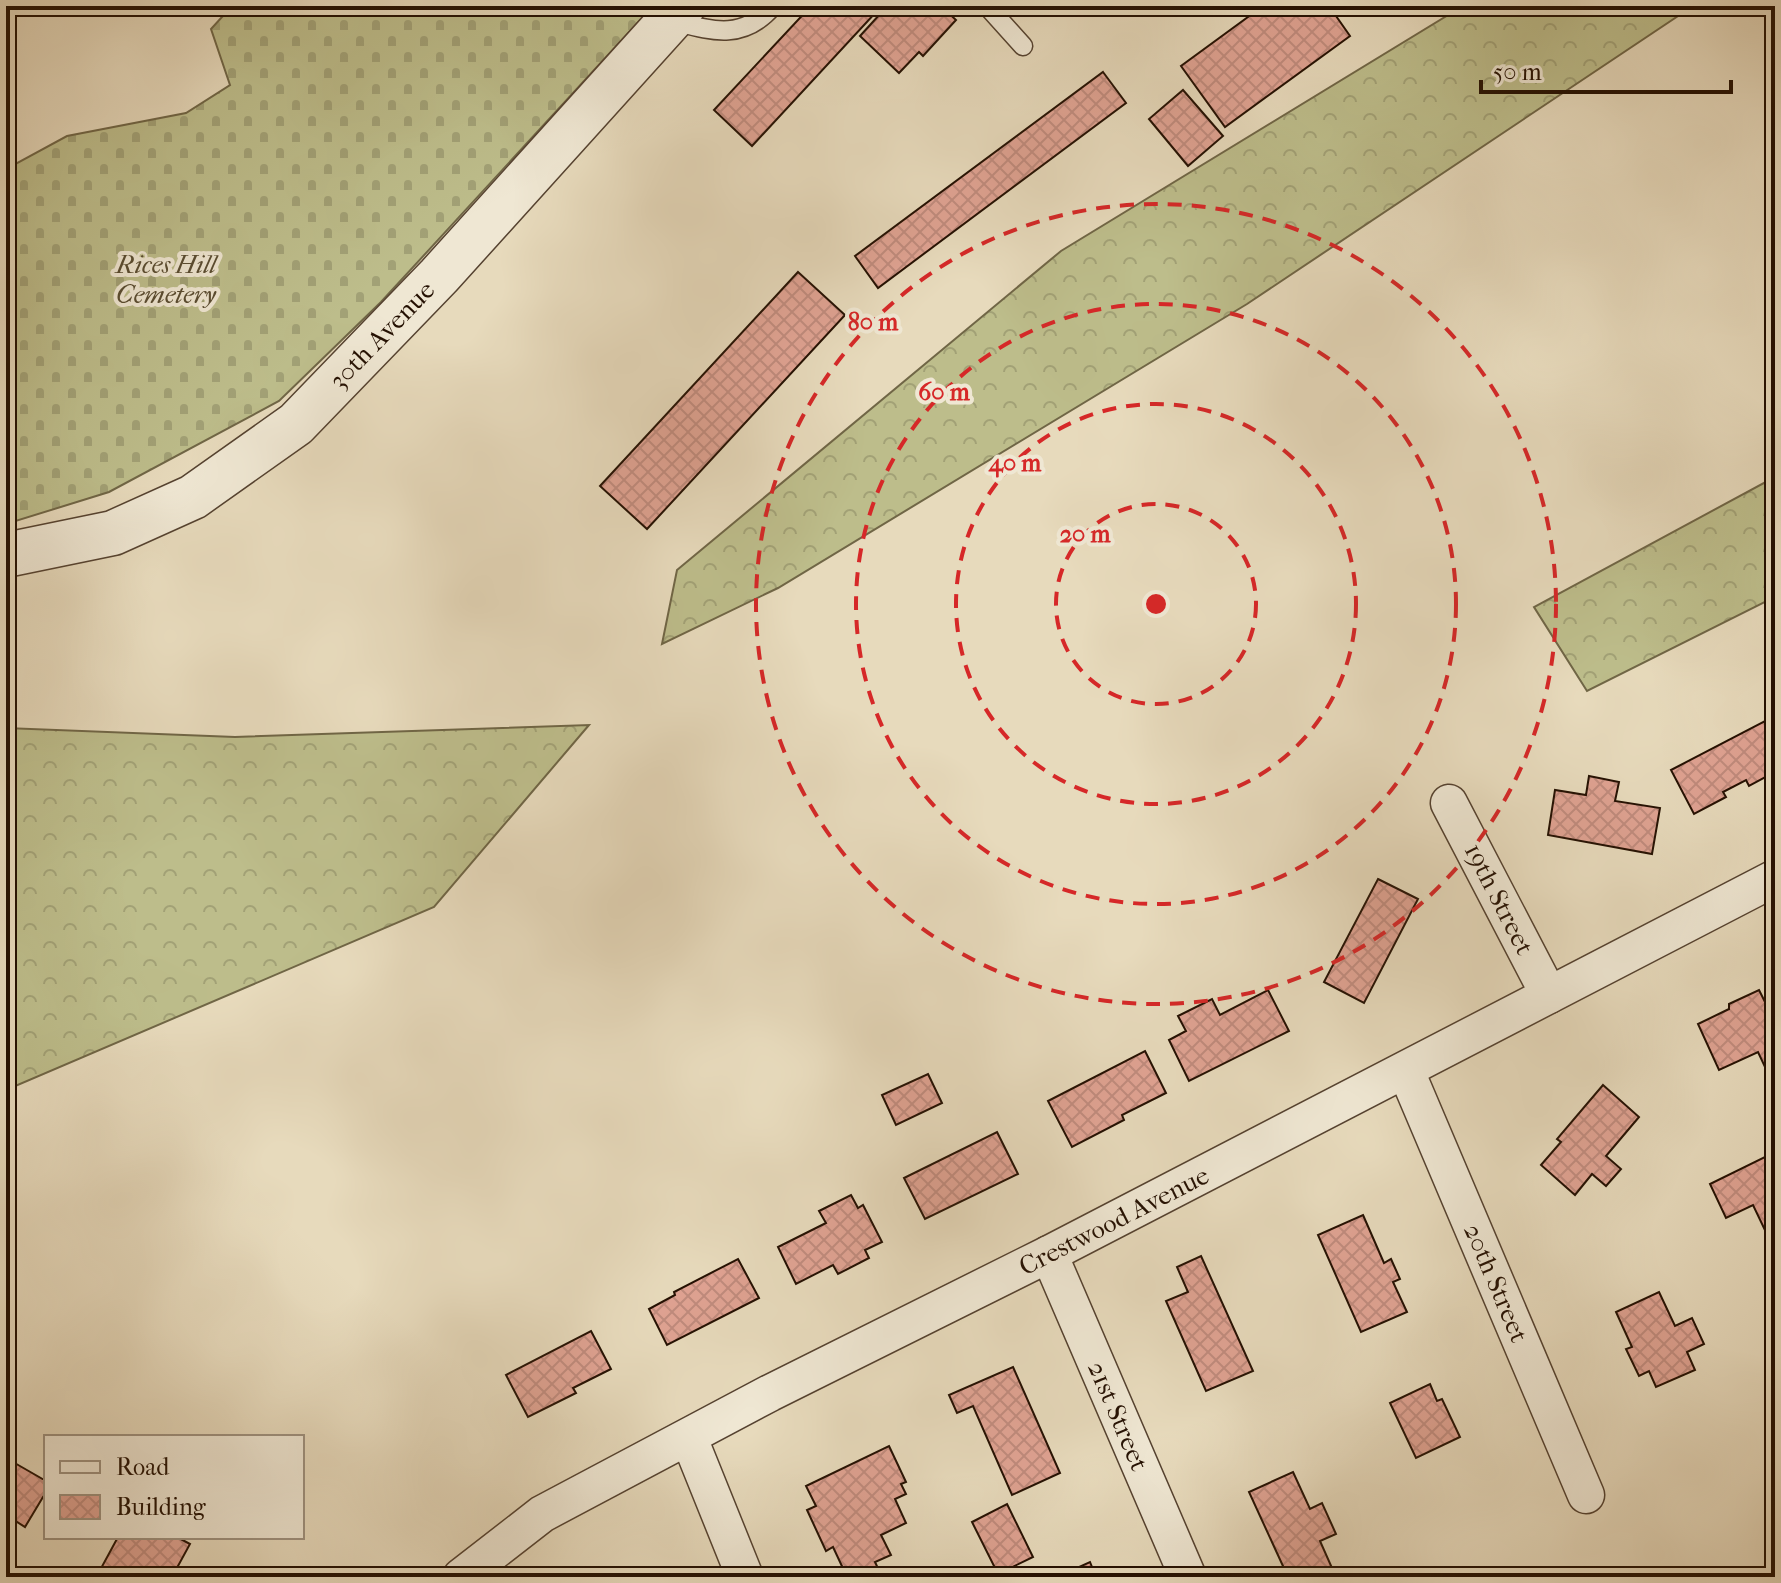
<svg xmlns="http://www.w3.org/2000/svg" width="1781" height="1583" font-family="'IM FELL French Canon',serif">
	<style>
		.forest { fill: url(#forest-crowns); stroke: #706646; stroke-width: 2 }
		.cemetery { fill: url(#cemetery-stones); stroke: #706646; stroke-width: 2 }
		.building { fill: url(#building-cross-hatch); stroke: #241002; stroke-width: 2 }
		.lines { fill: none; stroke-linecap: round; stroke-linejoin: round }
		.service-casing { stroke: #554230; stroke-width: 21 }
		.minor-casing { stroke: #554230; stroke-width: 39 }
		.tertiary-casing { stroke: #554230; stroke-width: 47 }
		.service { stroke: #efe7d3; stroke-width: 18 }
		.minor { stroke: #efe7d3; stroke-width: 36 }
		.tertiary { stroke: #efe7d3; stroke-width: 44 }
		.ring { fill: none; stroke: #d62828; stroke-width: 4; stroke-dasharray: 14 10 }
		.labels { text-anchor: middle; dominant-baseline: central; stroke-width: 8; stroke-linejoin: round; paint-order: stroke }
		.park-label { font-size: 26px; font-style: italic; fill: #5a4d32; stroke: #efe7d3 }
		.street-label { font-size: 26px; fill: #241002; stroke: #efe7d3 }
		.centre { fill: #d62828; stroke: #efe7d3; stroke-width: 4 }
		.ring-label { font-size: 24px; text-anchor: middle; font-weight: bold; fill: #d62828; stroke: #efe7d3; stroke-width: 8; stroke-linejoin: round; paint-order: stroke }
	</style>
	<defs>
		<pattern id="forest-crowns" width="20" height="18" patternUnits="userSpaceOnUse" patternTransform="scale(2)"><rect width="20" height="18" fill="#bdbd8b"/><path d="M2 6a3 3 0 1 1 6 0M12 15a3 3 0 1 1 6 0" fill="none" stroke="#a2a176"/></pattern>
		<pattern id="cemetery-stones" width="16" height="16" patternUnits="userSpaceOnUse" patternTransform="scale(2)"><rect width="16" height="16" fill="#bdbd8b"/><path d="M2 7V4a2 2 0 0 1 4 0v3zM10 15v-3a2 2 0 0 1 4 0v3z" fill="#a2a176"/></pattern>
		<pattern id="building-cross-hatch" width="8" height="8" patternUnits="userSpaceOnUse" patternTransform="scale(2)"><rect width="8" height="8" fill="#e0a393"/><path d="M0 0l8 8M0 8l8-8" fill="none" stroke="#c08b7d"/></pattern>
	</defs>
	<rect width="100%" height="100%" fill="#e7dabc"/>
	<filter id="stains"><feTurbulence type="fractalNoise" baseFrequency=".0025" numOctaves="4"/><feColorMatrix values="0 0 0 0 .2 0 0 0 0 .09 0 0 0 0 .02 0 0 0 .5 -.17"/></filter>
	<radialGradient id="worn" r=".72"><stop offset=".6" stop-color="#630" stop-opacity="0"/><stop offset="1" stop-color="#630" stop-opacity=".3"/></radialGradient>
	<g class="forest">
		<polygon points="1463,6 1693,6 1247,304 778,588 662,644 677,570 1061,251"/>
		<polygon points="1775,477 1775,597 1587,691 1534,607"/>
		<polygon points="589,725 434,907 6,1090 6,728 235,737"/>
	</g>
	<polygon class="cemetery" points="232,6 653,6 381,302 279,401 109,492 6,524 6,169 67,136 186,113 230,85 211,29"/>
	<g class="building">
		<polygon points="811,6 941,6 956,20 923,56 919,52 899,73 860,36 881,13 877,11 752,146 714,110"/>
		<polygon points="1263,6 1329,6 1350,36 1225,127 1181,66"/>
		<polygon points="1103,72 1126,103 878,288 855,256"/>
		<polygon points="1183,90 1223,136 1188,166 1149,119"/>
		<polygon points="798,272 845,315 647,529 600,486"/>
		<polygon points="1765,721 1775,740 1775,772 1749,786 1746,780 1723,792 1726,797 1694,814 1671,770"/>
		<polygon points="1589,776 1619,782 1615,801 1660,808 1652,854 1548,835 1555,790 1586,795"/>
		<polygon points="1378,879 1418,899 1364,1003 1324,982"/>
		<polygon points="1268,990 1289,1031 1189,1081 1169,1040 1186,1031 1178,1016 1212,999 1220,1015"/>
		<polygon points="1759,990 1767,1006 1772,1004 1775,1010 1775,1062 1765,1067 1758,1052 1719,1070 1698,1024 1729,1009 1729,1004"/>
		<polygon points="1145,1051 1166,1093 1122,1115 1124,1120 1072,1147 1048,1101"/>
		<polygon points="928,1074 942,1103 896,1125 882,1095"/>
		<polygon points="1603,1085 1639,1117 1606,1156 1621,1169 1606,1186 1592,1174 1575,1195 1541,1165 1561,1142 1557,1139"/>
		<polygon points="997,1132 1018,1174 925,1219 904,1178"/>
		<polygon points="1775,1152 1775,1249 1774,1249 1753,1205 1726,1218 1710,1184"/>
		<polygon points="851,1195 858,1208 863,1205 882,1242 865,1250 869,1258 838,1274 833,1265 796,1284 778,1247 826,1223 819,1211"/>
		<polygon points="1363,1215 1384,1263 1391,1259 1400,1279 1393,1282 1407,1312 1361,1332 1318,1235"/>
		<polygon points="1201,1256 1253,1371 1206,1391 1166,1301 1188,1292 1177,1267"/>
		<polygon points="738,1259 759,1298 667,1345 649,1309 675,1295 674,1292"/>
		<polygon points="1659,1292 1675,1326 1692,1318 1704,1344 1687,1352 1695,1370 1656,1387 1649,1371 1639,1376 1626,1349 1632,1347 1616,1312"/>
		<polygon points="591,1331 611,1369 573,1388 576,1393 528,1417 506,1375"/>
		<polygon points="1013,1367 1060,1473 1012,1495 973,1406 957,1413 949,1395"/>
		<polygon points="1430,1384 1437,1401 1442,1399 1460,1437 1416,1458 1390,1403"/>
		<polygon points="889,1446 906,1482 901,1484 906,1494 895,1499 906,1523 881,1535 891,1555 875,1562 882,1577 847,1577 833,1547 826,1551 807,1510 816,1506 806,1486"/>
		<polygon points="6,1458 46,1481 46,1492 25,1527 6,1515"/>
		<polygon points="1293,1472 1310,1509 1322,1503 1336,1534 1320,1541 1336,1577 1288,1577 1249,1492"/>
		<polygon points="1007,1504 1033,1557 998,1574 972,1522"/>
		<polygon points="118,1537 177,1537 190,1544 172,1577 108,1577 99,1572"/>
		<polygon points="1090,1562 1096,1577 1057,1577"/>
		<polygon points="963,1568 967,1577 943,1577"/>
	</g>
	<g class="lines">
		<defs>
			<g id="service">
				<polyline points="987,6 1023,46"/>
				<path d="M674,21C712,31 743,41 773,6"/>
			</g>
			<g id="minor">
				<polyline points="1449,803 1549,995"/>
				<polyline points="1406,1071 1586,1495"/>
				<polyline points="1049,1254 1188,1577"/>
				<polyline points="689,1438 745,1577"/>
				<polyline points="461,1577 542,1514 770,1393 1049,1254 1775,878"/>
			</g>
			<polyline id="tertiary" points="6,555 113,533 193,497 296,424 439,276 683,6"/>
		</defs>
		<use href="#service" class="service-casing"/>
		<use href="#minor" class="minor-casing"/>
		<use href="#tertiary" class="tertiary-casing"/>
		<use href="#service" class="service"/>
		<use href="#minor" class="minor"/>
		<use href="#tertiary" class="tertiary"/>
	</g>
	<g class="ring">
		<circle cx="1156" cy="604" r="100"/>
		<circle cx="1156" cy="604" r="200"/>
		<circle cx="1156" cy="604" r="300"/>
		<circle cx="1156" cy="604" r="400"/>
	</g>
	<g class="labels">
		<g class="park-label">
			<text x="166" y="264">Rices Hill<tspan x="166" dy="30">Cemetery</tspan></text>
		</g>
		<g class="street-label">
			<text transform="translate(382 335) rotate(-46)">30th Avenue</text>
			<text transform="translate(1499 899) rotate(63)">19th Street</text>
			<text transform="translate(1114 1221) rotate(-27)">Crestwood Avenue</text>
			<text transform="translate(1496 1283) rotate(67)">20th Street</text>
			<text transform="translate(1118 1416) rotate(67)">21st Street</text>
		</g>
	</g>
	<circle cx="1156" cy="604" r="12" class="centre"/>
	<g class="ring-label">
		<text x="873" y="330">80 m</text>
		<text x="944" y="400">60 m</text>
		<text x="1015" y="471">40 m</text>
		<text x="1085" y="542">20 m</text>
	</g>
	<rect width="1781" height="1583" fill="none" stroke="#e7dabc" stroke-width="32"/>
	<rect x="8" y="8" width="1765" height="1567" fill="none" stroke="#241002" stroke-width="4"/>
	<rect x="16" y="16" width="1749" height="1551" fill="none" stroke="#241002" stroke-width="2"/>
	<rect x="44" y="1435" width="260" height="104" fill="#efe7d3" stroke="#9e917f" stroke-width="2"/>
	<rect x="60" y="1461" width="40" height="12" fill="#efe7d3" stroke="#9e917f" stroke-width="2"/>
	<text x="116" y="1475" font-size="24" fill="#241002">Road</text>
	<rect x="60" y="1495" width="40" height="24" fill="url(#building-cross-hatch)" stroke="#9e917f" stroke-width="2"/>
	<text x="116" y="1515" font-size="24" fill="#241002">Building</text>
	<path d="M1481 80v12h250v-12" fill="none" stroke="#241002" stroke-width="4"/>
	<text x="1493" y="80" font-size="24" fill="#241002" stroke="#efe7d3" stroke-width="6" paint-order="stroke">50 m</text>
	<rect width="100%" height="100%" filter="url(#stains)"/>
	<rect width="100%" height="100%" fill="url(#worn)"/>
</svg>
